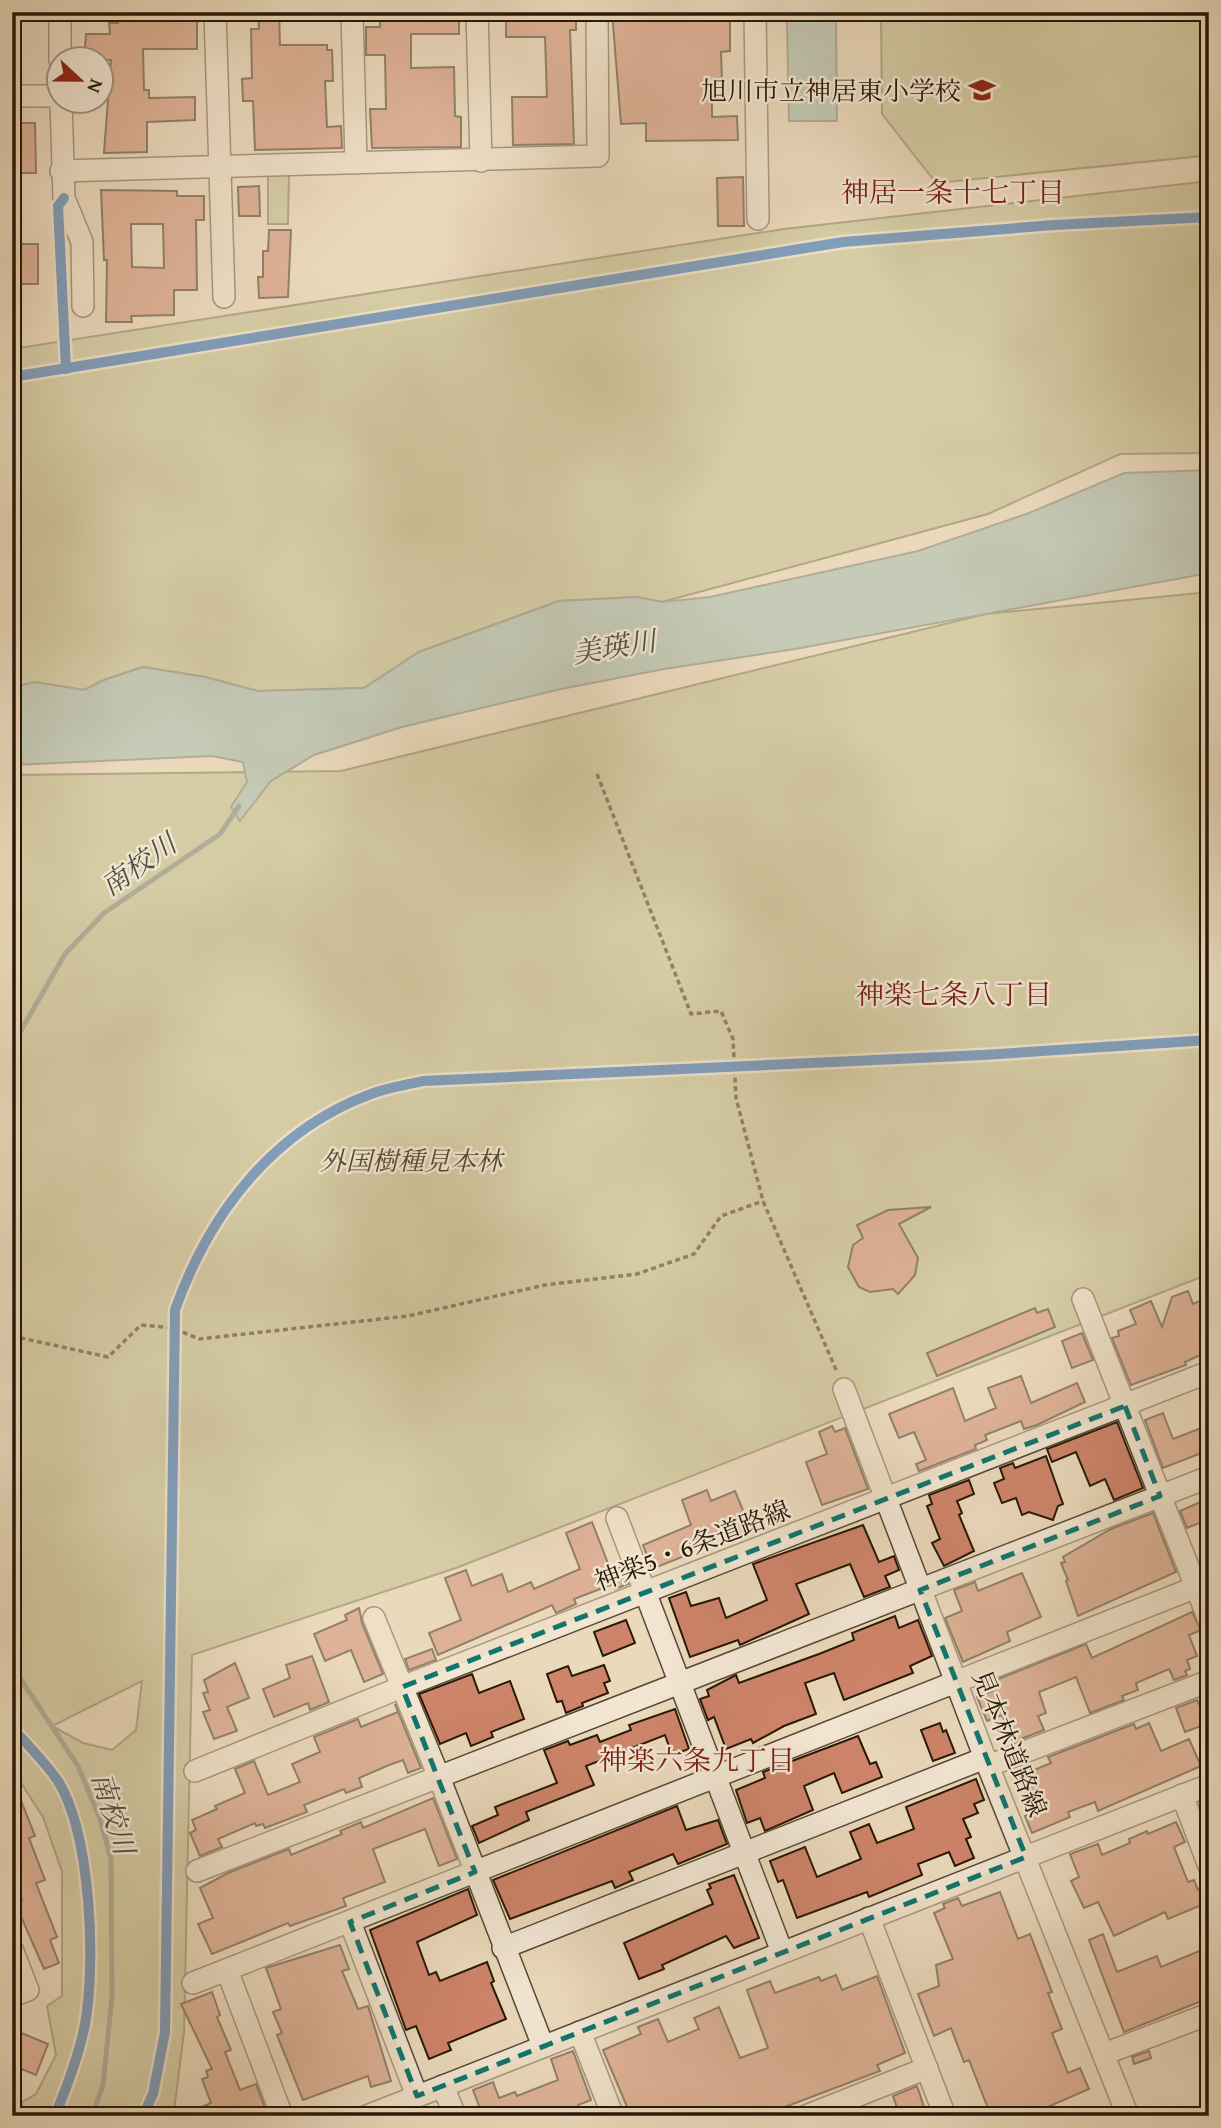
<svg xmlns="http://www.w3.org/2000/svg" width="1221" height="2128" font-family="'Gentium Book Plus','Noto Serif JP',serif">
	<style>
		.green { fill: #bdbe8d; stroke: #716b4a; stroke-width: 2; fill-rule: evenodd }
		.water { fill: #98bab2; stroke: #6a796d; stroke-width: 2 }
		.lines { fill: none; stroke-linecap: round; stroke-linejoin: round }
		.stream { stroke: #6a796d; stroke-width: 5 }
		.building { fill: #ce846a; stroke: #251806; stroke-width: 2; fill-rule: evenodd }
		.street-casing { stroke: #564834; stroke-width: 24 }
		.path { stroke: #251806; stroke-width: 3.5; stroke-dasharray: 5 3.5; stroke-linecap: butt }
		.street { stroke: #f2e6d3; stroke-width: 21 }
		.cycleway-casing { stroke: #f2e6d3; stroke-width: 15 }
		.cycleway { stroke: #0057b8; stroke-width: 10 }
		.marked { fill: none; stroke: #0f766e; stroke-width: 5; stroke-dasharray: 14 9; stroke-linejoin: round }
		.labels { text-anchor: middle; dominant-baseline: central; stroke-width: 5; stroke-linejoin: round; paint-order: stroke }
		.poi-label { font-size: 26px; fill: #251806; stroke: #f2e6d3; text-anchor: end }
		.park-label { font-size: 26px; font-style: italic; fill: #534a2e; stroke: #f2e6d3 }
		.street-label { font-size: 26px; fill: #251806; stroke: #f2e6d3 }
		.neighbourhood-label { font-size: 28px; fill: #7a1f14; stroke: #f2e6d3 }
		.water-label { font-size: 28px; font-style: italic; fill: #4d5142; stroke: #f2e6d3 }
	</style>
	<rect width="100%" height="100%" fill="#ebd9bc"/>
	<filter id="stains"><feTurbulence type="fractalNoise" baseFrequency=".00286" numOctaves="4"/><feColorMatrix values="0 0 0 0 .2 0 0 0 0 .09 0 0 0 0 .02 0 0 0 .5 -.17"/></filter>
	<radialGradient id="worn" r=".72"><stop offset=".6" stop-color="#630" stop-opacity="0"/><stop offset="1" stop-color="#630" stop-opacity=".3"/></radialGradient>
	<g class="green">
		<polygon points="881,12 1203,12 1202,156 936,183 882,114"/>
		<polygon points="289,172 288,224 268,224 268,173"/>
		<polygon points="1209,181 1209,453 1120,454 988,514 662,602 637,597 559,601 419,652 364,688 258,691 205,677 143,667 104,680 84,690 34,682 12,688 12,349 784,229"/>
		<path d="M1209,592V1274L456,1568L192,1655L184,2032L174,2111L171,2116H23L22,2102L36,2094L56,2055L47,2006L62,1996V1872L43,1817L12,1769V775L341,771L986,614ZM142,1681L136,1730L112,1750L83,1743L52,1726Z"/>
	</g>
	<g class="water">
		<polygon points="836,20 837,121 789,121 787,21"/>
		<polygon points="1209,470 1209,573 795,649 664,669 561,689 402,727 314,755 271,781 240,821 231,807 247,782 243,762 212,756 12,765 12,688 34,682 84,690 104,680 143,667 205,677 258,691 364,688 419,652 559,601 637,597 662,602 710,597 918,551 1029,513 1124,473"/>
	</g>
	<g class="lines">
		<g class="stream">
			<polyline points="12,1046 65,954 104,913 220,834 239,806"/>
			<polyline points="12,1666 78,1766 100,1819 111,1859 112,1996 103,2085 92,2116"/>
		</g>
	</g>
	<g class="building">
		<polygon points="118,12 145,12 145,20 197,20 197,49 143,49 144,90 149,90 149,98 195,97 195,120 147,122 147,152 104,153 111,60 84,60 86,34 110,34 109,23 118,23"/>
		<polygon points="258,12 279,12 280,45 327,45 327,50 332,50 333,81 325,81 327,127 341,126 342,148 255,150 253,101 243,101 242,79 252,78 251,29 259,29"/>
		<polygon points="506,12 576,12 576,30 570,30 574,144 513,145 512,97 547,97 545,37 506,37"/>
		<polygon points="612,12 730,12 730,51 721,52 722,82 712,82 712,117 737,116 738,140 646,141 646,123 621,124"/>
		<polygon points="459,14 459,34 411,34 411,68 454,67 455,116 461,117 461,147 372,148 370,109 386,109 385,55 366,55 366,27 380,27 380,16"/>
		<polygon points="12,123 35,123 36,173 12,173"/>
		<polygon points="743,177 744,226 718,226 717,178"/>
		<polygon points="259,186 260,216 239,216 238,187"/>
		<path d="M101,190L177,191V196H204V220H196L197,290H174V315L131,316L132,322H106L107,260H104ZM131,224H163L164,268L132,267Z"/>
		<polygon points="269,230 291,230 288,297 259,298 258,277 263,277 263,251 268,251"/>
		<rect x="12" y="244" width="26" height="40"/>
		<polygon points="931,1207 899,1224 918,1258 915,1275 898,1294 893,1289 870,1292 859,1287 848,1267 853,1245 863,1238 857,1225 888,1210"/>
		<polygon points="1188,1291 1193,1304 1209,1297 1209,1351 1185,1362 1186,1365 1131,1385 1112,1338 1119,1336 1118,1331 1136,1324 1130,1310 1151,1301 1162,1327 1172,1297"/>
		<polygon points="1035,1308 1037,1313 1048,1309 1055,1327 937,1376 927,1353"/>
		<polygon points="1082,1333 1093,1360 1072,1368 1062,1341"/>
		<polygon points="1021,1376 1031,1403 1077,1383 1085,1402 1037,1425 1024,1429 1021,1421 985,1435 987,1440 975,1445 976,1449 919,1471 916,1464 926,1460 914,1432 899,1438 889,1414 953,1388 965,1421 996,1408 988,1388"/>
		<polygon points="1163,1413 1173,1439 1209,1425 1209,1450 1163,1468 1145,1420"/>
		<polygon points="1117,1422 1143,1488 1114,1500 1105,1479 1090,1486 1076,1452 1052,1462 1047,1449"/>
		<polygon points="832,1426 835,1432 845,1428 868,1489 822,1505 806,1462 827,1454 819,1432"/>
		<polygon points="1046,1456 1063,1504 1058,1506 1053,1520 1029,1512 1022,1515 1016,1498 1002,1503 994,1483 1004,1479 1000,1468 1013,1463 1015,1468"/>
		<polygon points="969,1480 974,1494 957,1501 962,1513 959,1515 974,1551 944,1566 932,1543 940,1539 927,1506 932,1504 929,1495"/>
		<polygon points="707,1490 711,1501 735,1491 752,1532 732,1540 728,1530 684,1547 687,1555 652,1569 643,1545 691,1525 682,1500"/>
		<polygon points="1200,1502 1207,1520 1187,1528 1180,1511"/>
		<polygon points="1153,1513 1176,1572 1078,1616 1066,1581 1068,1580 1061,1563 1065,1562 1063,1557 1111,1529"/>
		<polygon points="592,1522 611,1571 622,1567 628,1584 615,1589 613,1584 574,1599 576,1604 556,1613 552,1605 438,1655 429,1633 461,1620 445,1578 466,1570 472,1586 502,1574 508,1592 531,1582 534,1589 580,1569 566,1533"/>
		<polygon points="863,1525 879,1562 894,1556 899,1570 885,1576 890,1587 864,1597 850,1564 796,1584 809,1614 740,1645 738,1640 690,1657 669,1598 686,1592 691,1606 719,1598 726,1618 767,1600 753,1564"/>
		<polygon points="1022,1573 1041,1617 1007,1632 1010,1641 963,1662 945,1618 962,1611 954,1590 975,1582 978,1591"/>
		<polygon points="359,1608 362,1623 383,1674 364,1682 351,1650 325,1661 314,1634 347,1620 345,1615"/>
		<polygon points="1192,1612 1201,1630 1189,1635 1197,1656 1187,1660 1190,1669 1185,1671 1187,1675 1174,1680 1169,1669 1136,1683 1138,1690 1122,1696 1124,1700 1090,1713 1076,1677 1039,1692 1046,1713 1038,1716 1044,1730 1013,1742 1002,1715 987,1721 977,1697 992,1691 991,1682 1086,1644 1092,1658"/>
		<polygon points="895,1616 899,1628 918,1620 932,1656 910,1666 913,1673 844,1700 834,1673 805,1683 816,1714 784,1726 753,1743 751,1739 726,1749 714,1717 708,1720 700,1699 709,1696 707,1690 736,1675 739,1683 819,1654 854,1640 852,1633"/>
		<polygon points="626,1620 635,1643 603,1656 594,1632"/>
		<polygon points="432,1649 436,1660 409,1670 405,1659"/>
		<polygon points="312,1656 329,1702 310,1710 308,1703 274,1717 263,1689 290,1678 286,1665"/>
		<polygon points="235,1663 249,1698 227,1707 237,1731 214,1739 203,1712 210,1710 203,1693 208,1692 204,1680"/>
		<polygon points="604,1665 610,1681 604,1683 608,1693 582,1703 583,1706 566,1713 562,1701 557,1702 547,1674 568,1666 572,1676"/>
		<polygon points="472,1674 479,1693 510,1681 524,1719 491,1732 493,1737 471,1746 466,1733 440,1744 419,1694"/>
		<polygon points="1197,1700 1199,1704 1209,1700 1209,1723 1185,1732 1176,1708"/>
		<polygon points="395,1704 421,1768 408,1773 403,1760 389,1765 359,1778 362,1787 346,1793 344,1789 304,1805 307,1812 265,1828 263,1824 256,1826 255,1823 218,1839 222,1847 200,1856 190,1833 196,1830 192,1820 217,1809 215,1806 245,1793 235,1769 254,1761 268,1795 300,1782 292,1764 320,1752 314,1737 358,1719 361,1727 398,1712"/>
		<polygon points="675,1709 689,1749 672,1755 665,1735 586,1766 594,1785 526,1812 529,1820 479,1843 472,1826 498,1815 495,1807 557,1783 544,1750 568,1741 570,1745 597,1735 600,1742 631,1730 629,1725"/>
		<polygon points="940,1723 943,1732 946,1730 955,1753 933,1761 921,1730"/>
		<polygon points="1149,1723 1161,1751 1189,1739 1201,1766 1098,1811 1095,1802 1068,1812 1070,1817 1032,1833 1025,1816 1035,1812 1020,1776 1051,1763 1048,1757 1134,1724 1136,1729"/>
		<polygon points="858,1736 870,1764 876,1762 882,1777 842,1793 834,1773 804,1786 813,1810 765,1831 760,1818 747,1823 736,1790 765,1778 763,1772"/>
		<polygon points="12,1778 35,1836 29,1838 45,1880 36,1883 57,1937 50,1940 59,1963 44,1969 15,1903 22,1900 12,1873"/>
		<polygon points="976,1779 984,1800 974,1804 978,1813 963,1819 971,1837 966,1839 974,1858 955,1866 949,1852 918,1864 922,1875 869,1897 867,1892 797,1918 783,1880 778,1882 770,1861 805,1847 817,1877 861,1859 850,1832 869,1824 877,1843 914,1829 906,1807"/>
		<polygon points="433,1798 457,1859 439,1866 425,1829 373,1849 385,1882 343,1898 346,1906 290,1926 288,1923 212,1954 198,1924 213,1918 200,1888 228,1873 289,1849 291,1855 342,1834 340,1831 361,1822 363,1828"/>
		<polygon points="677,1806 686,1830 718,1820 727,1844 678,1864 673,1854 629,1872 633,1880 615,1888 612,1881 510,1919 493,1880"/>
		<polygon points="1176,1822 1185,1842 1174,1847 1188,1882 1194,1880 1198,1890 1203,1888 1209,1902 1168,1919 1165,1912 1114,1936 1098,1902 1084,1908 1071,1881 1079,1877 1070,1854 1098,1844 1102,1855 1130,1843 1129,1839 1147,1831 1148,1834"/>
		<polygon points="734,1875 759,1938 734,1948 726,1936 662,1965 664,1969 639,1979 624,1943 713,1904 707,1890 711,1888 709,1884"/>
		<polygon points="468,1889 477,1915 417,1942 429,1975 436,1972 440,1981 487,1962 494,1981 491,1983 506,2019 448,2043 451,2050 429,2059 416,2026 406,2030 370,1930"/>
		<polygon points="1000,1892 1018,1939 1030,1934 1052,1992 1048,1993 1062,2029 1052,2033 1068,2073 1080,2068 1089,2089 1027,2116 991,2116 969,2060 964,2062 951,2028 934,2036 918,1994 939,1986 936,1965 953,1959 934,1913 945,1908 943,1904 958,1898 962,1906"/>
		<polygon points="1103,1934 1117,1972 1157,1956 1161,1967 1204,1949 1209,1961 1209,1998 1124,2032 1089,1940"/>
		<polygon points="340,1945 349,1969 342,1971 358,2009 368,2006 391,2081 371,2087 368,2076 303,2100 277,2035 282,2033 273,2012 281,2009 266,1968"/>
		<polygon points="836,1975 842,1990 877,1976 905,2053 877,2065 880,2071 761,2116 631,2116 603,2050 641,2034 638,2027 658,2019 668,2042 699,2029 694,2018 719,2007 740,2058 768,2048 747,1990 770,1981 775,1993 819,1977 821,1981"/>
		<polygon points="212,1992 220,2015 217,2017 231,2050 225,2052 240,2090 256,2084 268,2116 181,2116 211,2103 202,2079 208,2077 206,2071 212,2069 181,2004"/>
		<polygon points="12,2029 48,2044 36,2075 12,2065"/>
		<polygon points="573,2051 591,2100 578,2105 581,2116 483,2116 473,2090 493,2082 499,2098 515,2092 517,2096 558,2080 551,2059"/>
		<polygon points="1149,2051 1151,2058 1134,2064 1132,2057"/>
		<polygon points="917,2086 927,2116 900,2116 893,2096"/>
	</g>
	<g class="lines">
		<defs>
			<g id="street">
				<polyline points="60,12 60,60"/>
				<polyline points="215,12 224,297"/>
				<polyline points="352,12 356,163"/>
				<polyline points="477,12 481,161"/>
				<polyline points="755,12 758,219"/>
				<polyline points="12,96 60,96"/>
				<polyline points="61,102 64,198 82,242 83,306"/>
				<polyline points="61,171 598,156 597,12"/>
				<polyline points="1083,1299 1209,1620"/>
				<polyline points="844,1389 988,1766 1128,2116"/>
				<polyline points="617,1518 782,1952"/>
				<polyline points="374,1618 439,1777 543,2046"/>
				<polyline points="988,1766 1209,1681"/>
				<polyline points="195,1771 402,1687 1209,1372"/>
				<polyline points="1182,1795 1209,1866"/>
				<polyline points="197,1871 1209,1477"/>
				<polyline points="869,1918 945,2116"/>
				<polyline points="350,1922 417,2096"/>
				<polyline points="503,1948 985,1758"/>
				<polyline points="12,1949 28,1990 12,1996"/>
				<polyline points="227,1970 282,2116"/>
				<polyline points="193,1983 1209,1582"/>
				<polyline points="580,2032 613,2116"/>
				<polyline points="1104,2054 1209,2014"/>
				<polyline points="443,2086 455,2116"/>
				<polyline points="367,2116 1209,1785"/>
				<polyline points="806,2116 927,2068"/>
			</g>
		</defs>
		<use href="#street" class="street-casing"/>
		<g class="path">
			<polyline points="597,774 691,1014 721,1011 733,1039 736,1098 763,1201 837,1372"/>
			<polyline points="12,1336 108,1357 141,1325 173,1328 199,1339 408,1316 545,1285 637,1274 694,1254 721,1216 763,1201"/>
		</g>
		<use href="#street" class="street"/>
		<defs>
			<g id="cycleway">
				<polyline points="64,198 58,206 66,369"/>
				<polyline points="12,377 843,242 1054,225 1209,217"/>
				<path d="M12,1728C28,1745 45,1762 58,1781C91,1834 96,1963 85,2024C79,2055 67,2086 55,2116"/>
				<path d="M143,2116L153,2094L165,2032L175,1310C209,1214 273,1130 371,1094C387,1088 406,1085 423,1081L983,1055L1209,1040"/>
			</g>
		</defs>
		<use href="#cycleway" class="cycleway-casing"/>
		<use href="#cycleway" class="cycleway"/>
	</g>
	<path d="M0 0H1221V2128H0ZM1125,1406L1160,1496L920,1590L1026,1857L417,2096L350,1922L475,1872L402,1687Z" fill="#ebd9bc" fill-opacity=".55" fill-rule="evenodd"/>
	<path class="marked" d="M1125,1406L1160,1496L920,1590L1026,1857L417,2096L350,1922L475,1872L402,1687Z"/>
	<defs>
		<symbol id="school-bare" viewBox="-9 -9 18 18"><path d="M0-5L7-2L0 1L-7-2ZM-4 1L0 2.5L4 1V4Q0 6-4 4Z" fill="#8f2418" stroke="#f2e6d3" stroke-width="2.5" paint-order="stroke"/></symbol>
	</defs>
	<g fill-rule="evenodd">
		<use href="#school-bare" x="963" y="71" width="38" height="38"/>
	</g>
	<g class="labels">
		<g class="poi-label">
			<text x="961" y="90">旭川市立神居東小学校</text>
		</g>
		<g class="park-label">
			<text x="411" y="1160">外国樹種見本林</text>
		</g>
		<g class="street-label">
			<text transform="translate(692 1545) rotate(-21)">神楽5・6条道路線</text>
			<text transform="translate(1010 1743) rotate(68)">見本林道路線</text>
		</g>
		<g class="neighbourhood-label">
			<text x="953" y="191">神居一条十七丁目</text>
			<text x="954" y="993">神楽七条八丁目</text>
			<text x="697" y="1759">神楽六条九丁目</text>
		</g>
		<g class="water-label">
			<text transform="translate(614 646) rotate(-9)">美瑛川</text>
			<text transform="translate(138 864) rotate(-35)">南校川</text>
			<text transform="translate(114 1813) rotate(73)">南校川</text>
		</g>
	</g>
	<rect width="1221" height="2128" fill="none" stroke="#ebd9bc" stroke-width="42"/>
	<rect x="14" y="14" width="1193" height="2100" fill="none" stroke="#251806" stroke-width="3.5"/>
	<rect x="21" y="21" width="1179" height="2086" fill="none" stroke="#251806" stroke-width="2"/>
	<g transform="translate(80 80) rotate(112)"><circle r="33" fill="#f2e6d3" stroke="#a09481" stroke-width="2"/>
	<path d="M0-5L12 26L0 18L-12 26Z" fill="#8f2418"/>
	<text y="-10" font-size="19" font-weight="bold" text-anchor="middle" fill="#251806">N</text>
	</g>
	<rect width="100%" height="100%" filter="url(#stains)"/>
	<rect width="100%" height="100%" fill="url(#worn)"/>
</svg>
